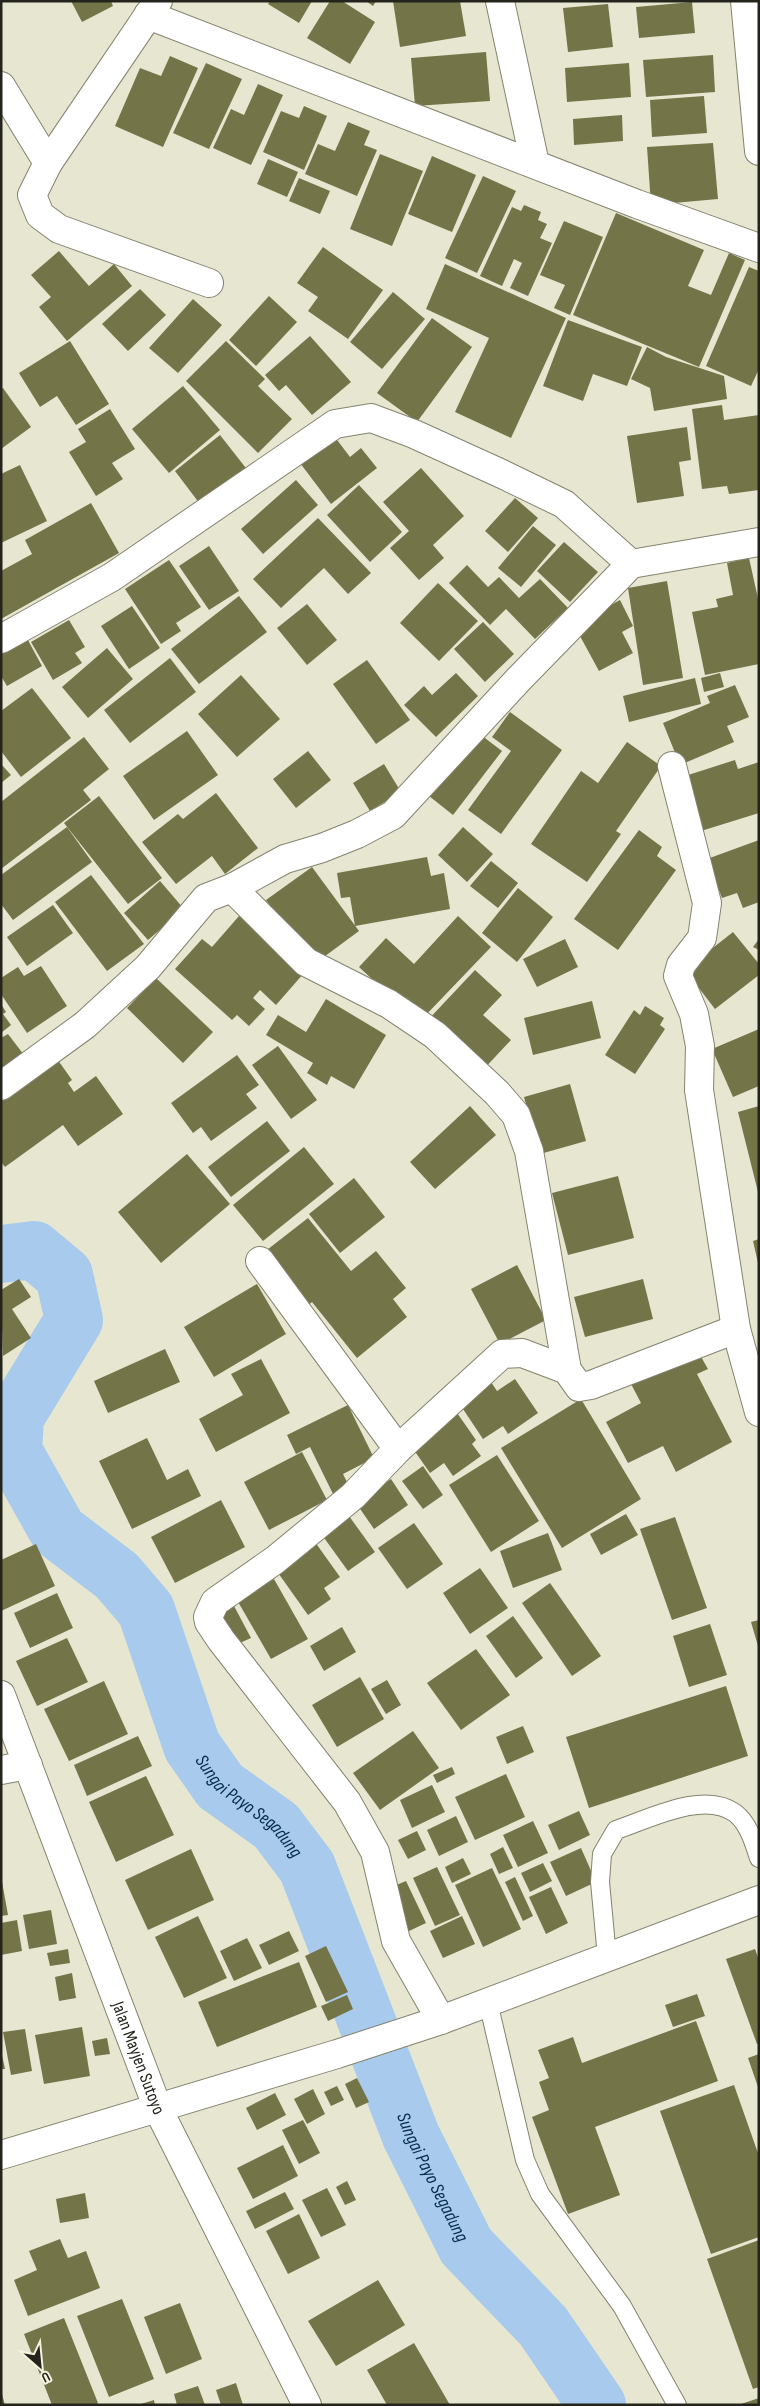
<svg xmlns="http://www.w3.org/2000/svg" width="760" height="2406" font-family="'Sofia Sans Condensed',sans-serif">
	<style>
		.lines { fill: none; stroke-linecap: round; stroke-linejoin: round }
		.river { stroke: #a8caec; stroke-width: 58 }
		.building { fill: #747449 }
		.lane-casing { stroke: #83836f; stroke-width: 20 }
		.street-casing { stroke: #83836f; stroke-width: 30 }
		.secondary-casing { stroke: #83836f; stroke-width: 30 }
		.lane { stroke: #fff; stroke-width: 18 }
		.street { stroke: #fff; stroke-width: 28 }
		.secondary { stroke: #fff; stroke-width: 28 }
		.labels { text-anchor: middle; dominant-baseline: central; stroke-width: 5; stroke-linejoin: round; paint-order: stroke }
		.street-label { font-size: 18px; fill: #24241c; stroke: #f4f4de }
		.water-label { font-size: 19px; font-style: italic; fill: #042b4b; stroke: #f4f4de }
	</style>
	<rect width="100%" height="100%" fill="#e7e7d1"/>
	<g class="lines">
		<path class="river" id="s1" d="M1,1254L34,1250L64,1275L74,1320L15,1417L13,1451L58,1531L117,1576L146,1610L192,1746L220,1786L276,1826L307,1867L411,2136L466,2246L543,2326L597,2405"/>
	</g>
	<g class="building">
		<polygon points="71,1 111,1 113,6 82,22"/>
		<polygon points="270,1 312,1 299,23 268,4"/>
		<polygon points="330,1 342,1 375,22 350,64 307,38"/>
		<polygon points="366,1 376,1 373,6"/>
		<polygon points="393,1 460,1 466,36 400,47"/>
		<polygon points="692,2 695,33 639,38 636,7"/>
		<polygon points="608,4 613,47 568,52 563,8"/>
		<polygon points="486,52 490,101 415,106 411,58"/>
		<polygon points="713,55 715,92 646,97 643,60"/>
		<polygon points="170,56 198,68 163,147 115,126 140,68 161,76"/>
		<polygon points="206,63 242,79 209,149 173,133"/>
		<polygon points="629,63 631,97 567,102 565,68"/>
		<polygon points="258,84 283,95 251,165 213,148 231,109 244,115"/>
		<polygon points="704,96 707,133 652,137 650,100"/>
		<polygon points="304,106 327,116 304,170 263,152 281,111 299,118"/>
		<polygon points="622,115 623,141 574,145 573,119"/>
		<polygon points="348,122 370,131 364,145 377,150 357,196 305,174 318,144 335,151"/>
		<polygon points="713,143 718,199 651,205 647,147"/>
		<polygon points="380,154 423,171 392,246 350,229"/>
		<polygon points="432,156 476,175 452,232 408,214"/>
		<polygon points="268,159 298,172 287,197 257,184"/>
		<polygon points="483,176 516,191 477,273 445,258"/>
		<polygon points="299,178 330,191 320,214 289,201"/>
		<polygon points="524,205 541,212 538,220 547,224 540,238 552,243 528,296 510,288 522,263 514,259 502,286 480,276 512,207 521,211"/>
		<polygon points="616,213 704,250 688,286 711,295 729,253 745,260 699,367 573,315"/>
		<polygon points="564,221 603,237 570,315 554,308 565,285 540,275"/>
		<polygon points="323,247 383,290 348,339 308,311 318,297 297,283"/>
		<polygon points="59,251 89,286 114,264 132,286 67,341 39,307 51,297 31,275"/>
		<polygon points="445,264 566,318 511,438 455,412 489,338 426,309"/>
		<polygon points="749,267 759,271 759,369 751,386 706,366"/>
		<polygon points="140,289 166,315 128,351 102,324"/>
		<polygon points="393,292 425,319 382,369 350,342"/>
		<polygon points="269,296 297,322 256,366 229,340"/>
		<polygon points="193,299 222,325 178,373 149,348"/>
		<polygon points="432,318 472,347 417,422 377,393"/>
		<polygon points="568,320 642,347 627,386 593,374 583,401 543,386"/>
		<polygon points="310,336 351,382 312,415 286,385 279,391 265,375"/>
		<polygon points="70,341 109,404 76,425 57,396 40,407 19,373"/>
		<polygon points="226,341 265,379 258,386 292,419 258,453 186,381"/>
		<polygon points="647,347 666,357 724,376 727,399 654,411 650,388 631,379"/>
		<polygon points="183,386 220,430 169,473 132,429"/>
		<polygon points="3,388 31,427 1,449 1,389"/>
		<polygon points="722,405 724,420 759,415 759,490 729,494 727,486 702,489 692,409"/>
		<polygon points="110,409 135,449 112,463 123,479 96,496 69,452 86,442 78,429"/>
		<polygon points="687,427 691,460 679,462 684,496 637,503 627,436"/>
		<polygon points="331,432 350,457 361,448 377,468 331,504 297,459"/>
		<polygon points="220,435 249,472 203,508 175,471"/>
		<polygon points="20,465 47,521 1,543 1,474"/>
		<polygon points="421,468 464,516 433,545 444,558 419,580 390,548 409,531 383,502"/>
		<polygon points="296,480 318,505 263,554 241,529"/>
		<polygon points="359,485 402,532 370,562 327,515"/>
		<polygon points="515,498 538,518 508,552 485,531"/>
		<polygon points="91,503 119,553 1,619 1,571 32,554 25,540"/>
		<polygon points="318,518 371,573 348,594 324,568 281,608 253,579"/>
		<polygon points="533,526 556,545 521,587 498,568"/>
		<polygon points="564,542 598,572 570,602 537,571"/>
		<polygon points="209,546 239,591 209,610 179,566"/>
		<polygon points="749,558 759,603 759,664 705,675 692,612 718,607 716,599 733,595 727,563"/>
		<polygon points="169,560 201,607 176,623 181,631 161,644 125,589"/>
		<polygon points="467,565 488,587 499,577 519,598 540,579 568,608 535,639 506,609 490,625 449,583"/>
		<polygon points="667,581 683,678 643,685 628,588"/>
		<polygon points="438,583 478,621 439,661 400,623"/>
		<polygon points="239,596 267,632 199,684 171,649"/>
		<polygon points="620,600 633,626 622,632 633,653 599,671 574,625"/>
		<polygon points="307,604 337,640 307,665 277,628"/>
		<polygon points="132,606 160,648 129,669 101,626"/>
		<polygon points="69,620 85,647 75,653 82,663 53,680 31,642"/>
		<polygon points="483,622 514,654 485,682 454,649"/>
		<polygon points="23,631 42,666 7,686 1,676 1,643"/>
		<polygon points="107,648 133,679 88,718 62,687"/>
		<polygon points="170,658 196,692 130,743 104,710"/>
		<polygon points="367,660 410,720 376,744 333,684"/>
		<polygon points="456,673 478,696 436,737 404,705 424,686 432,695"/>
		<polygon points="720,673 724,687 704,692 701,678"/>
		<polygon points="241,675 280,719 237,757 198,714"/>
		<polygon points="695,678 701,704 629,722 623,696"/>
		<polygon points="735,685 749,717 727,726 734,742 680,765 663,723 710,703 707,696"/>
		<polygon points="32,688 71,738 21,777 1,751 1,711"/>
		<polygon points="510,712 562,750 501,834 468,810 511,751 492,737"/>
		<polygon points="473,729 502,751 453,815 424,792"/>
		<polygon points="187,731 218,775 154,820 123,776"/>
		<polygon points="84,737 109,769 83,790 91,800 1,869 1,802"/>
		<polygon points="627,742 661,766 616,831 621,834 587,882 531,844 581,771 598,783"/>
		<polygon points="308,751 331,780 296,808 273,779"/>
		<polygon points="735,760 738,769 759,762 759,813 701,831 685,776"/>
		<polygon points="1,764 11,775 1,783"/>
		<polygon points="384,764 401,792 370,811 353,783"/>
		<polygon points="216,793 258,848 225,874 212,856 176,884 142,842 178,814 183,819"/>
		<polygon points="99,796 162,878 128,904 64,823"/>
		<polygon points="67,827 92,862 13,920 1,904 1,875"/>
		<polygon points="463,827 493,854 467,882 438,855"/>
		<polygon points="639,830 662,847 657,856 676,870 618,950 574,919"/>
		<polygon points="759,840 759,902 743,908 737,893 722,898 707,859"/>
		<polygon points="427,857 431,876 444,873 450,909 355,926 350,897 341,898 337,873"/>
		<polygon points="491,861 518,883 498,908 470,886"/>
		<polygon points="312,867 359,931 313,965 266,900"/>
		<polygon points="91,875 144,944 107,971 55,902"/>
		<polygon points="160,881 184,909 148,940 124,913"/>
		<polygon points="518,888 553,917 517,962 482,933"/>
		<polygon points="53,905 73,933 27,966 7,937"/>
		<polygon points="239,916 304,973 276,1005 260,990 253,998 265,1009 249,1026 237,1015 232,1020 175,969 202,939 212,947"/>
		<polygon points="458,916 491,947 423,1018 401,1006 359,967 386,938 414,964"/>
		<polygon points="733,932 759,964 759,975 715,1009 685,970"/>
		<polygon points="565,939 578,967 537,987 523,959"/>
		<polygon points="759,939 759,950 753,947"/>
		<polygon points="41,966 67,1006 27,1033 1,994 1,978 18,967 24,976"/>
		<polygon points="475,970 502,995 483,1015 511,1040 481,1072 426,1022"/>
		<polygon points="156,978 213,1032 183,1063 127,1008"/>
		<polygon points="326,999 386,1035 354,1089 331,1076 327,1085 307,1073 313,1063 266,1035 278,1015 306,1032"/>
		<polygon points="592,1001 601,1038 533,1055 524,1018"/>
		<polygon points="1,1004 6,1012 3,1014 11,1025 1,1033"/>
		<polygon points="645,1006 664,1018 660,1025 665,1029 635,1074 605,1055 634,1010 640,1015"/>
		<polygon points="759,1029 759,1086 733,1097 712,1049"/>
		<polygon points="8,1034 24,1055 1,1072 1,1038"/>
		<polygon points="278,1046 317,1100 291,1119 252,1065"/>
		<polygon points="237,1055 259,1085 246,1094 257,1108 211,1141 201,1127 193,1133 171,1103"/>
		<polygon points="55,1056 72,1080 68,1083 74,1092 96,1076 123,1114 78,1146 63,1125 5,1167 1,1162 1,1095"/>
		<polygon points="570,1084 586,1141 540,1154 524,1097"/>
		<polygon points="470,1106 496,1135 435,1189 410,1162"/>
		<polygon points="759,1106 759,1192 758,1192 738,1112"/>
		<polygon points="267,1121 290,1151 231,1197 208,1167"/>
		<polygon points="304,1147 334,1184 263,1241 233,1205"/>
		<polygon points="187,1154 230,1204 161,1263 118,1212"/>
		<polygon points="618,1176 634,1238 568,1255 552,1193"/>
		<polygon points="354,1178 385,1217 340,1253 309,1214"/>
		<polygon points="308,1218 351,1271 376,1251 406,1288 393,1299 407,1317 357,1358 312,1302 306,1307 263,1253"/>
		<polygon points="759,1239 759,1263 758,1263 753,1241"/>
		<polygon points="517,1265 546,1320 500,1344 471,1289"/>
		<polygon points="19,1279 31,1297 12,1309 31,1338 3,1356 1,1290"/>
		<polygon points="643,1279 653,1319 585,1337 574,1297"/>
		<polygon points="257,1284 286,1334 214,1377 184,1327"/>
		<polygon points="696,1348 708,1369 697,1374 732,1442 676,1472 663,1446 628,1463 606,1422 641,1403 630,1382"/>
		<polygon points="165,1349 180,1382 108,1413 94,1381"/>
		<polygon points="261,1359 290,1413 216,1452 199,1419 243,1395 231,1374"/>
		<polygon points="515,1379 538,1413 508,1434 503,1426 483,1439 459,1403 491,1382 497,1391"/>
		<polygon points="581,1399 641,1499 562,1548 501,1448"/>
		<polygon points="348,1405 374,1458 343,1474 349,1486 333,1494 310,1447 296,1454 287,1435"/>
		<polygon points="455,1410 476,1440 472,1444 481,1456 453,1476 444,1463 430,1473 409,1443"/>
		<polygon points="147,1438 167,1480 188,1469 201,1496 132,1529 99,1461"/>
		<polygon points="302,1452 327,1500 269,1530 244,1482"/>
		<polygon points="497,1455 539,1521 491,1552 449,1485"/>
		<polygon points="423,1466 443,1495 423,1509 402,1481"/>
		<polygon points="391,1479 408,1505 374,1529 356,1503"/>
		<polygon points="221,1500 245,1547 175,1583 151,1537"/>
		<polygon points="626,1514 638,1535 601,1555 590,1534"/>
		<polygon points="349,1516 375,1552 348,1571 322,1535"/>
		<polygon points="675,1517 707,1608 672,1620 640,1529"/>
		<polygon points="414,1523 443,1564 407,1589 378,1548"/>
		<polygon points="548,1533 562,1570 513,1588 500,1551"/>
		<polygon points="315,1542 340,1577 324,1588 331,1599 308,1615 276,1570"/>
		<polygon points="36,1544 55,1586 1,1611 1,1560"/>
		<polygon points="480,1568 508,1608 470,1634 443,1593"/>
		<polygon points="274,1579 308,1639 271,1659 237,1600"/>
		<polygon points="550,1583 601,1656 572,1676 522,1603"/>
		<polygon points="57,1593 73,1628 30,1648 14,1613"/>
		<polygon points="234,1606 251,1638 233,1646 217,1615"/>
		<polygon points="513,1616 543,1658 516,1678 486,1636"/>
		<polygon points="759,1620 759,1646 758,1646 751,1622"/>
		<polygon points="710,1624 727,1675 689,1687 673,1636"/>
		<polygon points="342,1627 356,1652 324,1671 310,1646"/>
		<polygon points="67,1638 88,1682 37,1706 16,1661"/>
		<polygon points="476,1649 510,1695 461,1730 427,1683"/>
		<polygon points="360,1677 384,1719 337,1747 312,1705"/>
		<polygon points="387,1680 401,1705 386,1714 371,1689"/>
		<polygon points="104,1681 128,1734 69,1761 44,1709"/>
		<polygon points="726,1686 748,1756 589,1808 566,1737"/>
		<polygon points="523,1726 534,1752 507,1764 496,1737"/>
		<polygon points="413,1731 439,1768 380,1810 353,1773"/>
		<polygon points="138,1736 152,1766 87,1796 74,1765"/>
		<polygon points="452,1767 455,1774 437,1783 433,1775"/>
		<polygon points="506,1774 525,1817 475,1840 455,1797"/>
		<polygon points="146,1776 174,1835 116,1862 89,1802"/>
		<polygon points="432,1785 445,1812 412,1828 400,1800"/>
		<polygon points="579,1811 590,1835 559,1850 548,1825"/>
		<polygon points="456,1816 468,1842 439,1856 427,1830"/>
		<polygon points="533,1821 548,1853 518,1867 503,1835"/>
		<polygon points="417,1831 426,1850 408,1859 398,1840"/>
		<polygon points="503,1847 513,1868 499,1874 490,1854"/>
		<polygon points="581,1848 596,1882 566,1896 550,1862"/>
		<polygon points="191,1849 214,1900 148,1930 125,1880"/>
		<polygon points="463,1858 471,1874 452,1883 445,1867"/>
		<polygon points="543,1863 552,1881 530,1892 521,1873"/>
		<polygon points="437,1867 460,1915 435,1926 413,1878"/>
		<polygon points="492,1868 521,1929 483,1947 455,1885"/>
		<polygon points="1,1876 8,1915 1,1916"/>
		<polygon points="515,1877 533,1916 523,1921 505,1882"/>
		<polygon points="406,1881 426,1923 407,1932 387,1889"/>
		<polygon points="551,1887 568,1923 546,1934 529,1897"/>
		<polygon points="51,1910 57,1944 29,1949 23,1915"/>
		<polygon points="198,1916 227,1978 184,1998 155,1937"/>
		<polygon points="462,1916 475,1944 443,1958 430,1931"/>
		<polygon points="17,1920 22,1951 1,1955 1,1923"/>
		<polygon points="289,1931 299,1951 269,1965 259,1945"/>
		<polygon points="247,1938 262,1968 234,1981 220,1951"/>
		<polygon points="326,1946 348,1992 326,2002 305,1956"/>
		<polygon points="68,1949 70,1963 50,1966 47,1953"/>
		<polygon points="755,1949 759,1960 759,2044 757,2044 726,1959"/>
		<polygon points="299,1962 317,2007 217,2047 198,2002"/>
		<polygon points="72,1973 76,1998 59,2001 55,1977"/>
		<polygon points="697,1994 705,2016 673,2027 665,2005"/>
		<polygon points="347,1995 353,2009 328,2021 321,2006"/>
		<polygon points="696,2021 718,2081 595,2127 620,2195 568,2214 532,2117 549,2110 539,2082 549,2078 538,2050 573,2037 582,2063"/>
		<polygon points="82,2027 90,2076 44,2084 35,2035"/>
		<polygon points="25,2029 32,2071 11,2075 3,2032"/>
		<polygon points="107,2038 110,2054 95,2056 92,2041"/>
		<polygon points="759,2054 759,2087 758,2087 748,2058"/>
		<polygon points="2,2055 5,2069 1,2069 1,2056"/>
		<polygon points="357,2078 369,2102 356,2108 345,2084"/>
		<polygon points="734,2085 759,2156 759,2237 711,2254 660,2111"/>
		<polygon points="337,2086 344,2100 331,2106 324,2092"/>
		<polygon points="313,2089 325,2114 307,2124 294,2099"/>
		<polygon points="275,2093 286,2115 257,2130 246,2108"/>
		<polygon points="303,2120 320,2153 299,2164 282,2130"/>
		<polygon points="283,2145 298,2176 253,2199 237,2168"/>
		<polygon points="347,2181 356,2200 345,2205 336,2187"/>
		<polygon points="327,2188 346,2225 321,2237 302,2200"/>
		<polygon points="285,2192 294,2209 255,2229 246,2211"/>
		<polygon points="85,2193 89,2218 60,2223 56,2199"/>
		<polygon points="299,2214 320,2258 288,2274 266,2231"/>
		<polygon points="60,2239 68,2258 86,2251 100,2288 28,2316 14,2280 37,2270 29,2251"/>
		<polygon points="759,2240 759,2387 753,2389 707,2259"/>
		<polygon points="378,2280 405,2325 336,2366 308,2321"/>
		<polygon points="122,2299 154,2379 109,2397 77,2316"/>
		<polygon points="180,2303 202,2359 166,2374 144,2317"/>
		<polygon points="64,2318 98,2403 95,2405 52,2405 24,2334"/>
		<polygon points="414,2343 450,2405 387,2405 367,2370"/>
		<polygon points="236,2383 243,2405 221,2405 216,2390"/>
		<polygon points="198,2386 205,2405 177,2405 174,2394"/>
		<polygon points="1,2394 2,2394 5,2405 1,2405"/>
		<polygon points="759,2398 759,2405 741,2405 741,2404"/>
		<polygon points="154,2400 155,2405 141,2405 141,2404"/>
	</g>
	<g class="lines">
		<defs>
			<g id="lane">
				<path d="M607,1957L600,1882L602,1854L616,1830C649,1819 704,1790 735,1813C749,1824 754,1843 759,1858"/>
				<polyline points="488,2002 525,2160 540,2194 622,2306 677,2405"/>
			</g>
			<g id="street">
				<polyline points="158,1 48,163 32,195 40,215 59,229 209,283"/>
				<polyline points="500,1 535,164"/>
				<polyline points="745,1 759,151"/>
				<polyline points="148,15 637,204 759,248"/>
				<polyline points="1,86 48,163"/>
				<polyline points="1,639 112,577 335,424 371,418 414,434 502,474 564,504 631,564"/>
				<polyline points="672,766 707,903 702,938 681,965 678,976 694,1014 700,1046 699,1090 736,1329 759,1412"/>
				<polyline points="232,888 306,962 389,1004 435,1035 497,1093 516,1115 529,1151 567,1370 579,1387 591,1385 736,1329"/>
				<polyline points="1,1086 85,1025 148,967 206,898 232,888 285,859 322,848 357,834 393,815 518,680 631,564 759,542"/>
				<polyline points="260,1261 398,1449"/>
				<polyline points="1,1770 28,1765"/>
				<polyline points="441,2020 396,1941 375,1852 347,1802 221,1640 209,1622 208,1617 215,1602 275,1560 353,1496 398,1449 502,1354 522,1353 567,1370"/>
			</g>
			<g id="secondary">
				<path id="s2" d="M1,1695L158,2109L307,2405"/>
				<polyline points="1,2155 337,2054 441,2020 759,1900"/>
			</g>
		</defs>
		<use href="#lane" class="lane-casing"/>
		<use href="#street" class="street-casing"/>
		<use href="#secondary" class="secondary-casing"/>
		<use href="#lane" class="lane"/>
		<use href="#street" class="street"/>
		<use href="#secondary" class="secondary"/>
	</g>
	<g class="labels">
		<g class="street-label">
			<text stroke="none"><textPath href="#s2" startOffset="388">Jalan Mayjen Sutoyo</textPath></text>
		</g>
		<g class="water-label">
			<text stroke="none"><textPath href="#s1" startOffset="704">Sungai Payo Segadung</textPath></text>
			<text stroke="none"><textPath href="#s1" startOffset="1124">Sungai Payo Segadung</textPath></text>
		</g>
	</g>
	<rect width="760" height="2406" fill="none" stroke="#24241c" stroke-width="5"/>
	<g transform="translate(40 2366) rotate(153)" stroke="#f4f4de" stroke-width="4" paint-order="stroke">
	<path d="M0-4L9 19L0 12L-9 19Z" fill="#24241c"/>
	<text y="-8" font-size="14" font-weight="bold" text-anchor="middle" fill="#24241c">U</text>
	</g>
</svg>
